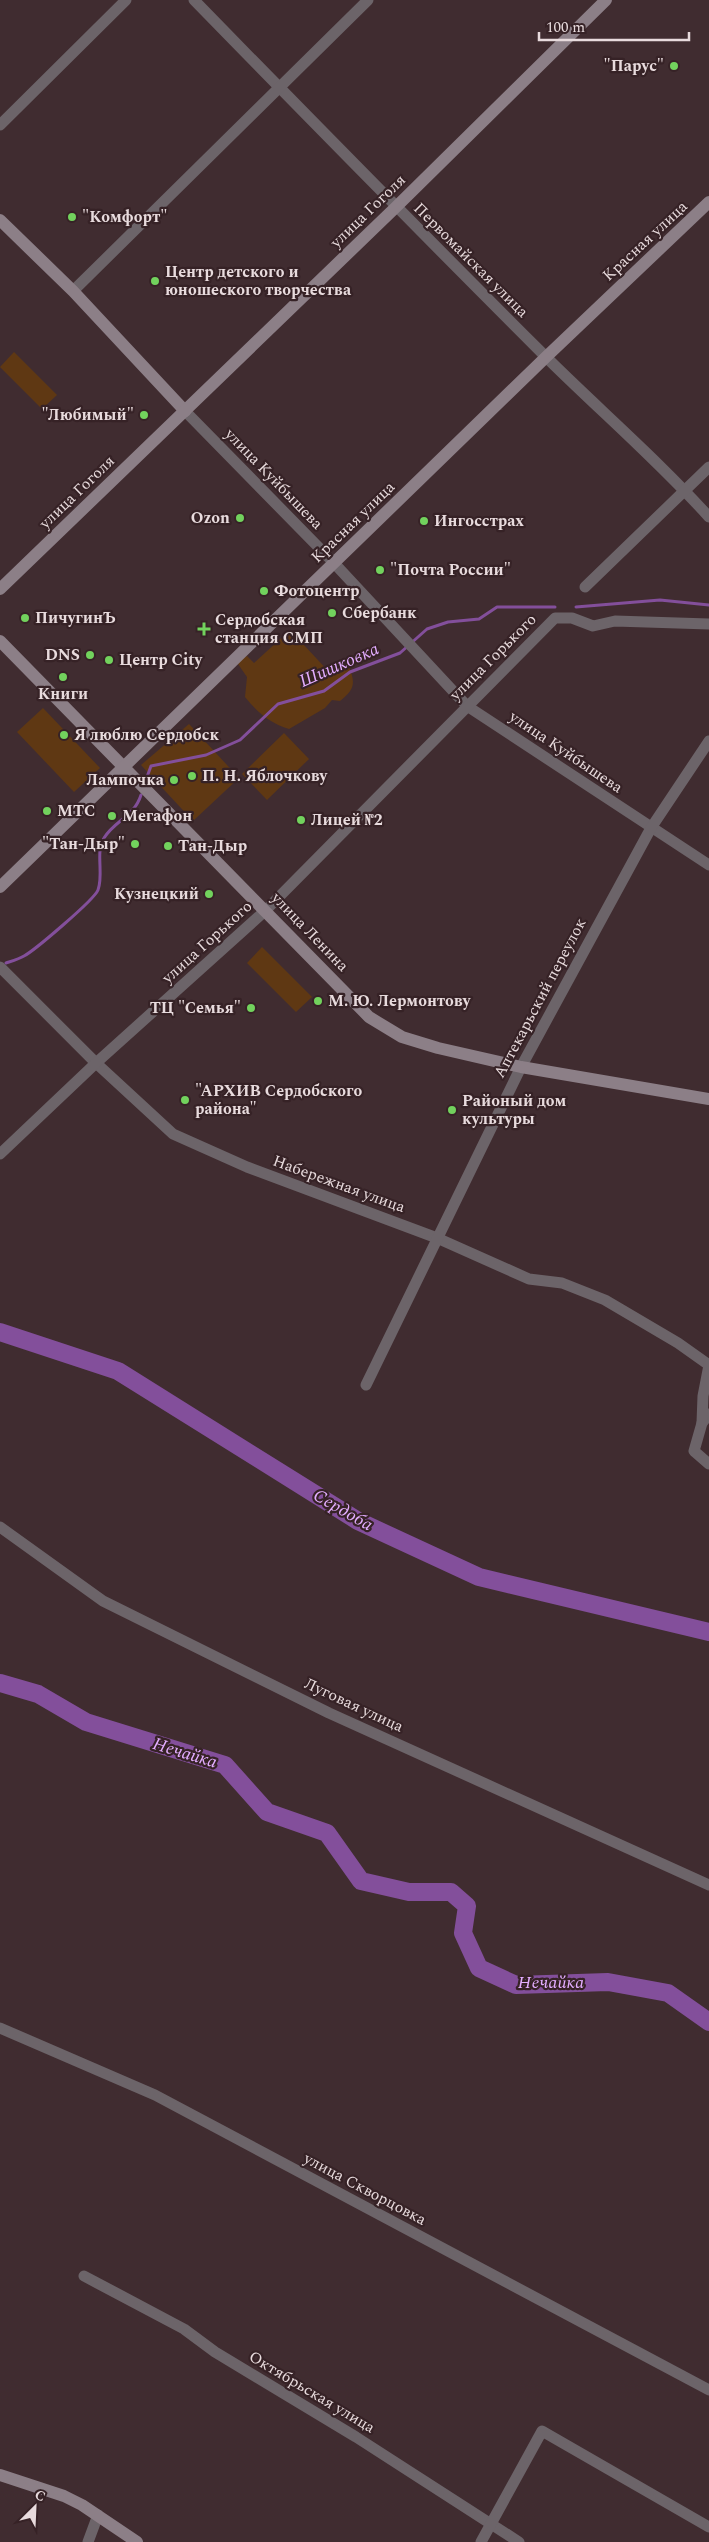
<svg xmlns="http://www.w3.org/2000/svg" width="709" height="2542" font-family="Spectral,serif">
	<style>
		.green { fill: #5f3813 }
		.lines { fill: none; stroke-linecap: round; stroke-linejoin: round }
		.stream { stroke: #834f9b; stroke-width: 3 }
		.river { stroke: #834f9b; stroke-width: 18 }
		.street { stroke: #6c6469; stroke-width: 11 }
		.secondary { stroke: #8c7f87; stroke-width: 12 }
		.poi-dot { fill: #72d25d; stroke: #362226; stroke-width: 2 }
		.labels { text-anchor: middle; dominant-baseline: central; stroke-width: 4.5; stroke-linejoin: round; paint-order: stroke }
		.poi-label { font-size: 16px; font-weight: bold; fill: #e8dbdd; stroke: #362226; text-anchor: start }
		.street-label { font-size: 16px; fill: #e8dbdd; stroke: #362226 }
		.water-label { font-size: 18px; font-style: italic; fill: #e3adff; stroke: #362226 }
	</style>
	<rect width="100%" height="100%" fill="#402c30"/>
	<g class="green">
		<polygon points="14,352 57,395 42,409 0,367"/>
		<path d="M290,630L330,673L349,667C356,684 354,690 340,701L332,700L325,708L289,729C270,723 258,713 245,697L247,677L238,664L241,659L247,656L254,663Z"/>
		<polygon points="43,708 100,768 74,792 17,732"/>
		<polygon points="189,724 239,778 193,821 141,765"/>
		<polygon points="284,733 309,759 267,800 242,774"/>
		<polygon points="262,947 312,997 296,1012 247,963"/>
	</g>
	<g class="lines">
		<g class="stream">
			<polyline points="576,607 660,600 709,605"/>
			<polyline points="147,777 151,766 206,755 240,740 278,704 324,691 350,672 400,653 427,629 448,622 479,619 497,607 555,607"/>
			<path d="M6,963C12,961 19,959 24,956C35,950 94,900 98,890C104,874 95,852 104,838C115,820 134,817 141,795"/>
		</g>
		<g class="river">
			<polyline points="0,1332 118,1371 358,1521 479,1577 709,1632"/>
			<polyline points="0,1683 38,1694 86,1722 225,1765 267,1812 327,1833 361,1881 409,1892 451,1892 467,1906 463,1933 479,1968 516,1985 608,1982 668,1993 709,2022"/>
		</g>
		<g class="street">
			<path d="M194,0C309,118 425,236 542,353C597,408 657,459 709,517"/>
			<polyline points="0,125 126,0"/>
			<polyline points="73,291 368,0"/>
			<polyline points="185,411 334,563 467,706 709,865"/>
			<polyline points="585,587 709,467"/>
			<polyline points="0,967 96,1063 173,1134 247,1167 437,1238 529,1279 562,1283 605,1300 678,1343 709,1365"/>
			<polyline points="0,1154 96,1063 266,910 555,618 572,618 593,626 615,621 709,624"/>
			<polyline points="366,1385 521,1067 651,828 709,741"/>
			<polyline points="709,1414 702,1423 694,1451 709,1464"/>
			<polyline points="702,1423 703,1396 709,1365"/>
			<polyline points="0,1527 103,1601 329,1713 709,1885"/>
			<polyline points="0,2028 155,2095 709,2390"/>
			<polyline points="84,2276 184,2329 215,2352 356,2437 519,2542"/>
			<polyline points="88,2542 98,2515"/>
			<polyline points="481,2542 542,2431 709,2527"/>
		</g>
		<g class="secondary">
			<polyline points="0,220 73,291 185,411"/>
			<polyline points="0,589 396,207 606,0"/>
			<polyline points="0,641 369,1017 402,1037 438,1048 521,1067 709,1099"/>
			<polyline points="0,887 546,357 709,202"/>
			<polyline points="0,2475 64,2496 82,2505 137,2542"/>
		</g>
	</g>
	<g class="poi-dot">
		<circle cx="674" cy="66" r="5"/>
		<circle cx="72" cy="217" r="5"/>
		<circle cx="155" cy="281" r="5"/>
		<circle cx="144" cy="415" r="5"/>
		<circle cx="240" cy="518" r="5"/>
		<circle cx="424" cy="521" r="5"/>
		<circle cx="380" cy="570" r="5"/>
		<circle cx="264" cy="591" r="5"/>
		<circle cx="332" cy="613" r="5"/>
		<circle cx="25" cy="618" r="5"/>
		<path d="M201.5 621.5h5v5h5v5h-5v5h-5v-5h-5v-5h5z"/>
		<circle cx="90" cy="655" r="5"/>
		<circle cx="109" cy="660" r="5"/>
		<circle cx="63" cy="677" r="5"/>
		<circle cx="64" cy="735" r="5"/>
		<circle cx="192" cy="776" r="5"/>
		<circle cx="174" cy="780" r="5"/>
		<circle cx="47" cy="811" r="5"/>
		<circle cx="112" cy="816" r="5"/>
		<circle cx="301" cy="820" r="5"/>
		<circle cx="135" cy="844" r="5"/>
		<circle cx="168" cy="846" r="5"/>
		<circle cx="209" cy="894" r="5"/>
		<circle cx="318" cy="1001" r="5"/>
		<circle cx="251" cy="1008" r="5"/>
		<circle cx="185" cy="1100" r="5"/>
		<circle cx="452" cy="1110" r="5"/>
	</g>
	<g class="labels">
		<g class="poi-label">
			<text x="664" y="66" text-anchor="end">"Парус"</text>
			<text x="82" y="217">"Комфорт"</text>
			<text x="165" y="272">Центр детского и<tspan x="165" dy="18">юношеского творчества</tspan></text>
			<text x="134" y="415" text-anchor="end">"Любимый"</text>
			<text x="230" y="518" text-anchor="end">Ozon</text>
			<text x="434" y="521">Ингосстрах</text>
			<text x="390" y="570">"Почта России"</text>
			<text x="274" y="591">Фотоцентр</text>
			<text x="342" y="613">Сбербанк</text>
			<text x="35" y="618">ПичугинЪ</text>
			<text x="215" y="620">Сердобская<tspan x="215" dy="18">станция СМП</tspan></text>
			<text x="80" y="655" text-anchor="end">DNS</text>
			<text x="119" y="660">Центр City</text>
			<text x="63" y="694" text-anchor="middle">Книги</text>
			<text x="74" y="735">Я люблю Сердобск</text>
			<text x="202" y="776">П. Н. Яблочкову</text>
			<text x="164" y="780" text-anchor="end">Лампочка</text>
			<text x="57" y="811">МТС</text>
			<text x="122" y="816">Мегафон</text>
			<text x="311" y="820">Лицей №2</text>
			<text x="125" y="844" text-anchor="end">"Тан-Дыр"</text>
			<text x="178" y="846">Тан-Дыр</text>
			<text x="199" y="894" text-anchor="end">Кузнецкий</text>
			<text x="328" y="1001">М. Ю. Лермонтову</text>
			<text x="241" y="1008" text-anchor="end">ТЦ "Семья"</text>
			<text x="195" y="1091">"АРХИВ Сердобского<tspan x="195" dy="18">района"</tspan></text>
			<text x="462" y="1101">Районый дом<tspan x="462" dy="18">культуры</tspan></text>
		</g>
		<g class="street-label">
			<text transform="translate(368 211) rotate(-44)">улица Гоголя</text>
			<text transform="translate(645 241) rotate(-43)">Красная улица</text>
			<text transform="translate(471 260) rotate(45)">Первомайская улица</text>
			<text transform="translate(274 479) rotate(46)">улица Куйбышева</text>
			<text transform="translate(77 492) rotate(-44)">улица Гоголя</text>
			<text transform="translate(353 522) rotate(-44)">Красная улица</text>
			<text transform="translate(493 657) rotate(-45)">улица Горького</text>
			<text transform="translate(566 752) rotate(34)">улица Куйбышева</text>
			<text transform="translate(310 932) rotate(46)">улица Ленина</text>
			<text transform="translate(207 942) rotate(-42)">улица Горького</text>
			<text transform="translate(540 998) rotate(-62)">Аптекарьский переулок</text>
			<text transform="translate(339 1184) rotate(20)">Набережная улица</text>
			<text transform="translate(354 1705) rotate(25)">Луговая улица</text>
			<text transform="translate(365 2189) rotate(28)">улица Скворцовка</text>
			<text transform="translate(312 2392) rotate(31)">Октябрьская улица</text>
		</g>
		<g class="water-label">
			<text transform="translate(339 665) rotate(-24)">Шишковка</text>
			<text transform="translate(343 1510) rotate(30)">Сердоба</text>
			<text transform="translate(185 1753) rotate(17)">Нечайка</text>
			<text x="551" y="1982">Нечайка</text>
		</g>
	</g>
	<g transform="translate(35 2507) rotate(24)" stroke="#362226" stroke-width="4" paint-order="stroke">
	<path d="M0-4L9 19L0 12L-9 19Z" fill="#e8dbdd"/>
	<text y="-8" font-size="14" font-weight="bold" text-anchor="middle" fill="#e8dbdd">С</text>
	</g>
	<path d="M539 32v8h150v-8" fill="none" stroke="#e8dbdd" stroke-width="2.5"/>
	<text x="546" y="32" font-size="15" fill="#e8dbdd" stroke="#362226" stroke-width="4" paint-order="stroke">100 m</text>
</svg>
